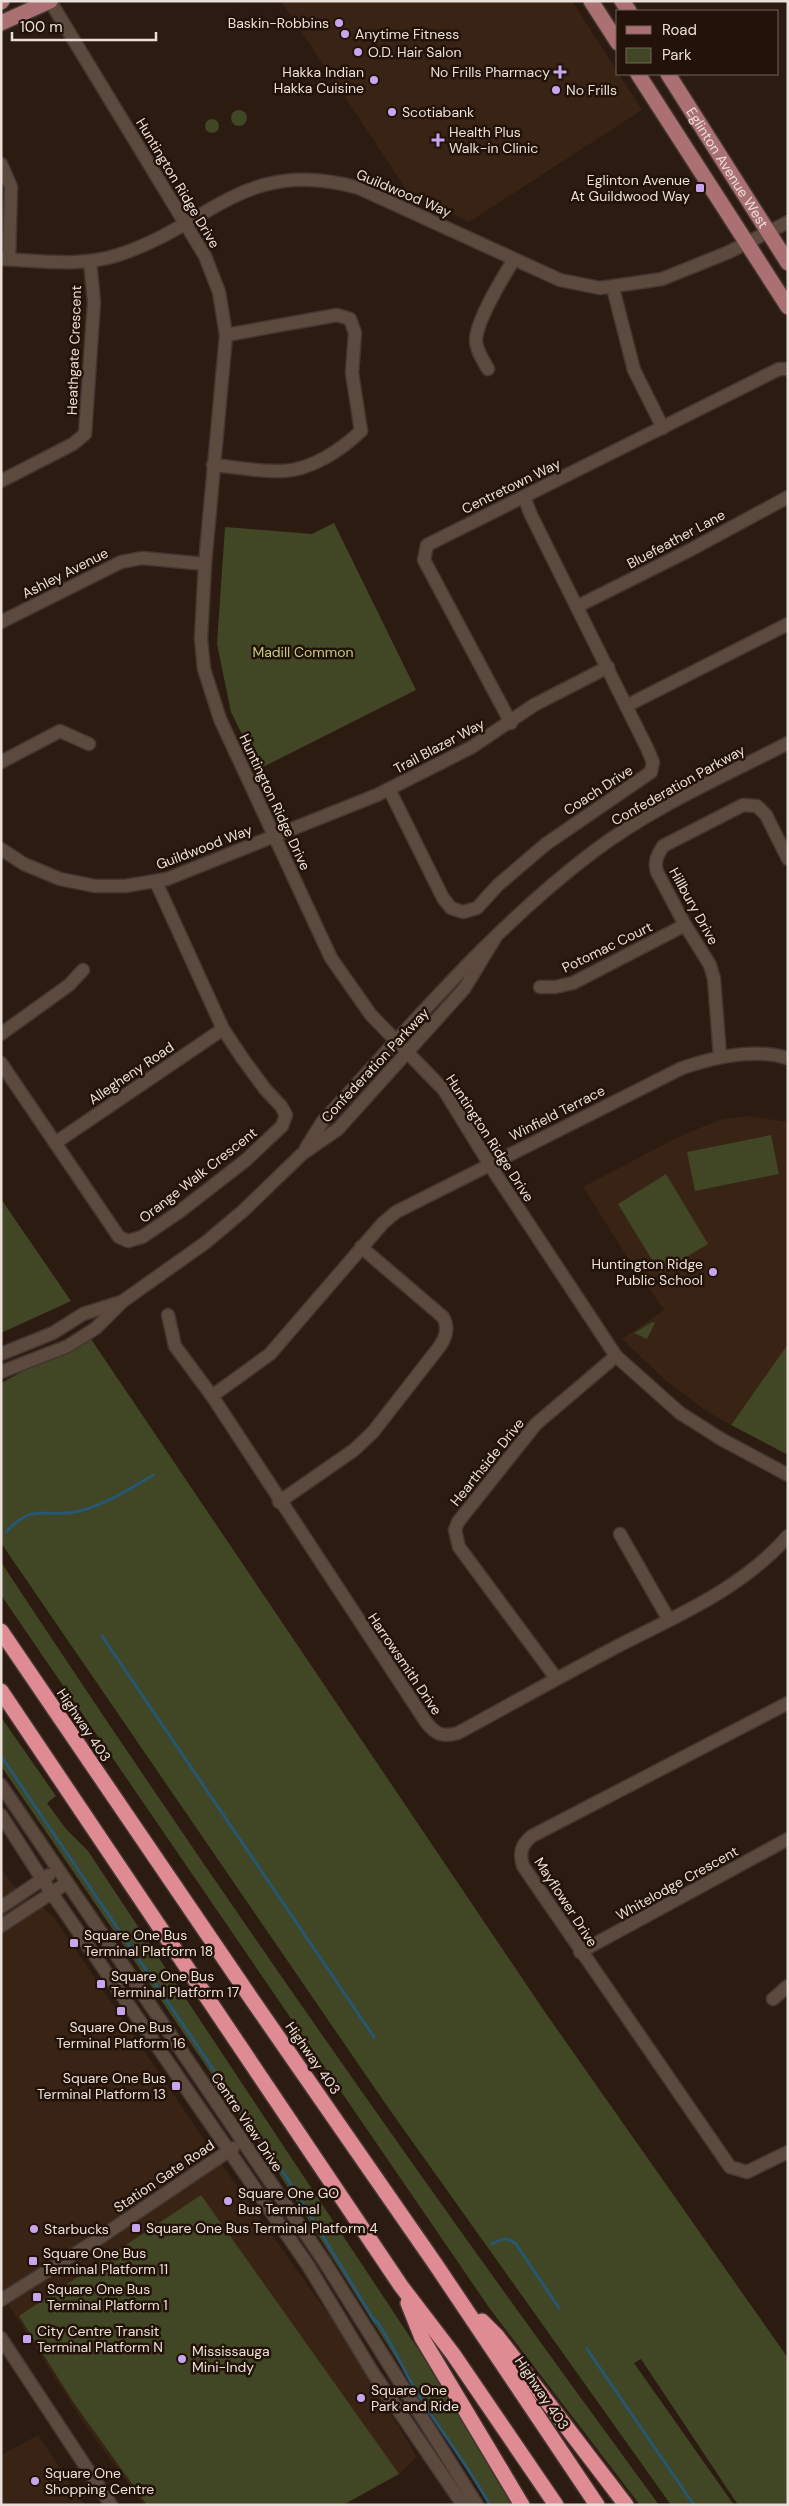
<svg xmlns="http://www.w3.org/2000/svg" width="789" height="2506" font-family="'DM Sans',sans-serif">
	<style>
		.built { fill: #392315 }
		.green { fill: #414624 }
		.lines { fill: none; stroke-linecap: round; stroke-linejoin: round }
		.stream { stroke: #275772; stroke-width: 3 }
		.minor-casing { stroke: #433631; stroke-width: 15 }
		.major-casing { stroke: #433631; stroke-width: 18 }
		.highway-casing { stroke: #433631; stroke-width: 18 }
		.minor { stroke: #5d4a3f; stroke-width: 12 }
		.major { stroke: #ab7172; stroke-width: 15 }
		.highway { stroke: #df8b94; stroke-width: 15 }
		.poi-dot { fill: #c7a6ef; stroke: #221208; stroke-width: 2 }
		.labels { text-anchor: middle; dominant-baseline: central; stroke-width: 5; stroke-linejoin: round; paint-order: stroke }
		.poi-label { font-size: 14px; fill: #ebe0d9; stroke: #221208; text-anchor: start }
		.street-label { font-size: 14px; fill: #ebe0d9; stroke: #221208 }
		.park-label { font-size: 14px; fill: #c3ce83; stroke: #221208 }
	</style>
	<rect width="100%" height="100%" fill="#2c1b11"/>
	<g class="built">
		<polygon points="281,1 572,1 642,110 469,222 410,195"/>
		<polygon points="748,1116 788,1122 788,1344 731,1425 705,1410 665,1380 622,1339 664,1310 631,1263 583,1187 676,1138 719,1120"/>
		<polygon points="1,1868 13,1885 53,1916 201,2135 344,2336 417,2457 399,2474 343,2505 144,2505 83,2422 1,2293"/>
		<polygon points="38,2435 85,2505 1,2505 1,2455"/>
	</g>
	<g class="green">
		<circle cx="239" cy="118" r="8"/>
		<circle cx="212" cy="126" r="7"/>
		<polygon points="334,523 416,690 259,769 231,712 217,644 225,527 312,534"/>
		<polygon points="771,1135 779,1174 695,1191 687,1152"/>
		<polygon points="666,1174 708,1244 660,1273 618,1204"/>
		<polygon points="1,1199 71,1301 1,1333"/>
		<polygon points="652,1322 655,1323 647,1339 634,1333"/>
		<polygon points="84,1338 91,1339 547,2015 788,2358 788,2505 738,2505 641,2359 634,2363 734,2505 671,2505 387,2106 1,1543 1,1383"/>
		<polygon points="788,1344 788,1455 731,1425"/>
		<path d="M1,1562C212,1882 432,2196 659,2505H640L490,2309L1,1595Z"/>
		<polygon points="1,1717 56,1796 47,1803 66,1829 88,1851 422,2355 512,2505 489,2505 271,2161 1,1766"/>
		<polygon points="201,2195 399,2474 343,2505 147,2505 74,2403 19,2316"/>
	</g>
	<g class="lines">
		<g class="stream">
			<path d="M6,1532C36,1500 44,1520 80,1511C106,1504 130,1489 153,1475"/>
			<polyline points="102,1636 374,2037"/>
			<polyline points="1,1756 295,2190 375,2322"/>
			<path d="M492,2244C502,2238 507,2237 516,2244L559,2308"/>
			<path d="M375,2319C394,2345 405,2375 423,2402C445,2437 470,2469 490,2505"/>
			<polyline points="587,2349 694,2505"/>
		</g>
		<defs>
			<g id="minor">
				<polyline points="50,1 205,256 219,292 226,335 205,564 201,639 204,669 220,719 331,958 371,1015 444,1090 495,1173 616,1356 680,1413 721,1439 788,1475"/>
				<polyline points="1,164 11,187 9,259"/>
				<path d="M1,259C39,261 81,267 118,255C213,224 244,156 359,188L560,280L600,288L662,279L729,252L788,222"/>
				<polyline points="613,288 634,370 663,428"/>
				<path d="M488,369C483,360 476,350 476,340C476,322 503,277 513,261"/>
				<path d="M213,465C236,467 260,472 283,471C311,470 341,450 361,431L352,373L355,333L350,319L337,315L226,335"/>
				<polyline points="1,481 73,444 85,434 94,302 90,261"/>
				<polyline points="578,606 690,550 788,497"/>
				<polyline points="1,622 121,562 142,558 205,564"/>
				<polyline points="626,706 788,624"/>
				<polyline points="511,723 424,560 427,545 779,369 788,369"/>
				<polyline points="1,762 60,731 89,744"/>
				<polyline points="389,789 443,898 451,908 463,912 477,908 498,885 546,844 651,772 653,762 647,748 531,515 524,497"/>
				<polyline points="1,849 24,864 60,879 95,886 125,886 167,879 377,795 472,747 534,705 608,667"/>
				<polyline points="540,987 555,987 573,983 685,925"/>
				<polyline points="1,1034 69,985 83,970"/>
				<path d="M720,1056L714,979L710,965L685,925L657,872C654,861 657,856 663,846L743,805L757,806L766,815L788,859"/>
				<polyline points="1,1063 119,1237 128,1241 142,1237 179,1212 246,1160 282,1126 286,1115 281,1106 265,1089 243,1059 223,1029 156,882"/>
				<polyline points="55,1143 223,1029"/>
				<path d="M306,1148L323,1121C409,1028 491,929 593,852C652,807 722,777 788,743"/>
				<path d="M168,1315L175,1346L212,1396L426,1722C436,1735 443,1737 458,1733C511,1704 563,1675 616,1647C676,1616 742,1589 788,1536"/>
				<polyline points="1,1354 53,1333 83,1314 121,1302"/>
				<polyline points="1,1372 68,1346 96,1328 123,1301 205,1243 243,1211 302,1154 338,1129 464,989 495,938"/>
				<path d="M212,1396L270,1354L383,1223L396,1212L682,1068C715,1057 753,1048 788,1058"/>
				<path d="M279,1502L354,1450L373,1432L440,1346C446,1337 449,1327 443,1317L361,1247"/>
				<polyline points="620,1534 669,1620"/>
				<polyline points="556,1678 459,1547 455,1530 458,1522 536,1424 616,1356"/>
				<path d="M788,1703L532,1836C521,1845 519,1853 523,1866L730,2167L747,2172L788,2152"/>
				<polyline points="1,1785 324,2261 477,2505"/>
				<polyline points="1,1815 42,1879 309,2267 373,2373 463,2505"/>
				<polyline points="1,1907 49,1875"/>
				<polyline points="1,1926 67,1883"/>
				<polyline points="580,1952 788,1839"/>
				<polyline points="773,1999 788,1986"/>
				<polyline points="1,2300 95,2241 233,2148"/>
				<polyline points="1,2338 111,2505"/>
			</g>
			<g id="major">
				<polyline points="591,1 618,43"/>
				<polyline points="622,1 629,11"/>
				<polyline points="1,2 2,1"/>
				<polyline points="1,23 50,1"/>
				<polyline points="638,74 788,307"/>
				<path id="s1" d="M668,74L788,263"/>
			</g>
			<g id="highway">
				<polyline points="1,1631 253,2001 436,2265 597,2505"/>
				<polyline points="1,1691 401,2286 453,2354 556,2505"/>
				<polyline points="408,2303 422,2338 522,2505"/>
				<polyline points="482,2321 497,2336 626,2505"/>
			</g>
		</defs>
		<use href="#minor" class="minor-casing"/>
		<use href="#major" class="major-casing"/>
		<use href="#highway" class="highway-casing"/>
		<use href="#minor" class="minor"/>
		<use href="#major" class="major"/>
		<use href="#highway" class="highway"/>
	</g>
	<g class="poi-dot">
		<circle cx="339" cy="23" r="5"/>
		<circle cx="345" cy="34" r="5"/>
		<circle cx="358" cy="52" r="5"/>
		<path d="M557.5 64.5h5v5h5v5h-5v5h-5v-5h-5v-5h5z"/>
		<circle cx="374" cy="80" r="5"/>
		<circle cx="556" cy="90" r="5"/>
		<circle cx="392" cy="112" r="5"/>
		<path d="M435.5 132.5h5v5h5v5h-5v5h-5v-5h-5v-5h5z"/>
		<rect x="695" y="183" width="10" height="10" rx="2.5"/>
		<circle cx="713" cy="1272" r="5"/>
		<rect x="69" y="1938" width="10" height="10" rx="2.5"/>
		<rect x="96" y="1979" width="10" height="10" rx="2.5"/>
		<rect x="116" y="2006" width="10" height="10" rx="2.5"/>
		<rect x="171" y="2081" width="10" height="10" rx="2.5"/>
		<circle cx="228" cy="2201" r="5"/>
		<rect x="131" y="2223" width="10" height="10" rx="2.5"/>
		<circle cx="34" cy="2229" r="5"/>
		<rect x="28" y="2256" width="10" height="10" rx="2.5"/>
		<rect x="32" y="2292" width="10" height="10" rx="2.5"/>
		<rect x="22" y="2334" width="10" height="10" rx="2.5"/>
		<circle cx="182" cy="2359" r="5"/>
		<circle cx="361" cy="2398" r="5"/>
		<circle cx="35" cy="2481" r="5"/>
	</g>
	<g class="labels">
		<g class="poi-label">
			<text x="329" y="23" text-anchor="end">Baskin-Robbins</text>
			<text x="355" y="34">Anytime Fitness</text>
			<text x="368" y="52">O.D. Hair Salon</text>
			<text x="364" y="72" text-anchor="end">Hakka Indian<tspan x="364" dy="16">Hakka Cuisine</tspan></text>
			<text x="550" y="72" text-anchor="end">No Frills Pharmacy</text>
			<text x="566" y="90">No Frills</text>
			<text x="402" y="112">Scotiabank</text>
			<text x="449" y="132">Health Plus<tspan x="449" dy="16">Walk-in Clinic</tspan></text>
			<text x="690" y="180" text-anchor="end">Eglinton Avenue<tspan x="690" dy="16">At Guildwood Way</tspan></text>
			<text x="703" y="1264" text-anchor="end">Huntington Ridge<tspan x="703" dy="16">Public School</tspan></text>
			<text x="84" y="1935">Square One Bus<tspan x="84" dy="16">Terminal Platform 18</tspan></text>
			<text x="111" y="1976">Square One Bus<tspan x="111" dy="16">Terminal Platform 17</tspan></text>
			<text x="121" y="2027" text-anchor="middle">Square One Bus<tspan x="121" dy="16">Terminal Platform 16</tspan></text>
			<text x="166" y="2078" text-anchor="end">Square One Bus<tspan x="166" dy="16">Terminal Platform 13</tspan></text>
			<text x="238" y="2193">Square One GO<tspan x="238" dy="16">Bus Terminal</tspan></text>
			<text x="146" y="2228">Square One Bus Terminal Platform 4</text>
			<text x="44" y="2229">Starbucks</text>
			<text x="43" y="2253">Square One Bus<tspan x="43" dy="16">Terminal Platform 11</tspan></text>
			<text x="47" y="2289">Square One Bus<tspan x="47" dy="16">Terminal Platform 1</tspan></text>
			<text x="37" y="2331">City Centre Transit<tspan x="37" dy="16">Terminal Platform N</tspan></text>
			<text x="192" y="2351">Mississauga<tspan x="192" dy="16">Mini-Indy</tspan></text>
			<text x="371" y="2390">Square One<tspan x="371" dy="16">Park and Ride</tspan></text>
			<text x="45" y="2473">Square One<tspan x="45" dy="16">Shopping Centre</tspan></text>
		</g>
		<g class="street-label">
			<text stroke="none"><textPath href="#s1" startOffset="111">Eglinton Avenue West</textPath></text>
			<text transform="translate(178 183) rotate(59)">Huntington Ridge Drive</text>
			<text transform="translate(404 193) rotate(23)">Guildwood Way</text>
			<text transform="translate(74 350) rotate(-88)">Heathgate Crescent</text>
			<text transform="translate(511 486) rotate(-26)">Centretown Way</text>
			<text transform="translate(676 539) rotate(-28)">Bluefeather Lane</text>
			<text transform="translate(65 573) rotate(-27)">Ashley Avenue</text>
			<text transform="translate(439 746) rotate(-28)">Trail Blazer Way</text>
			<text transform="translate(678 785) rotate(-29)">Confederation Parkway</text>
			<text transform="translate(598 790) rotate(-33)">Coach Drive</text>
			<text transform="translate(275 802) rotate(65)">Huntington Ridge Drive</text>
			<text transform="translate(204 847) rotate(-21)">Guildwood Way</text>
			<text transform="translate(694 906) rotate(61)">Hillbury Drive</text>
			<text transform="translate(607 947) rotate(-26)">Potomac Court</text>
			<text transform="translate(375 1065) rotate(-47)">Confederation Parkway</text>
			<text transform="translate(131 1073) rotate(-34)">Allegheny Road</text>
			<text transform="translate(557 1113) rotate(-27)">Winfield Terrace</text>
			<text transform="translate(490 1138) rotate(57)">Huntington Ridge Drive</text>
			<text transform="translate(198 1175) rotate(-38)">Orange Walk Crescent</text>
			<text transform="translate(487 1462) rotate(-51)">Hearthside Drive</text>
			<text transform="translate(405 1664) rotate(56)">Harrowsmith Drive</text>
			<text transform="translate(84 1725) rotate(56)">Highway 403</text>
			<text transform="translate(677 1883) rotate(-29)">Whitelodge Crescent</text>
			<text transform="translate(566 1902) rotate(57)">Mayflower Drive</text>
			<text transform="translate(313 2058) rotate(55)">Highway 403</text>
			<text transform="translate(247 2122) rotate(56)">Centre View Drive</text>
			<text transform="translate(164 2176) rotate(-34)">Station Gate Road</text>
			<text transform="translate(542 2393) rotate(56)">Highway 403</text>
		</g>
		<g class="park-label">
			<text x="303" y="652">Madill Common</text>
		</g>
	</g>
	<rect width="789" height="2506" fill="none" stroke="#ebe0d9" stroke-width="5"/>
	<rect x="616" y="10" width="162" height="65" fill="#221208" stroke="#72645c"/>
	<rect x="626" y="26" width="25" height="8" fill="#ab7172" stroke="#72645c"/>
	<text x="662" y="35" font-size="15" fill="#ebe0d9">Road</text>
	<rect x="626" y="48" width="25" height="15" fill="#414624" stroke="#72645c"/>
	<text x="662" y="60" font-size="15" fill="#ebe0d9">Park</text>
	<path d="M12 32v8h144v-8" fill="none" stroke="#ebe0d9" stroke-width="2.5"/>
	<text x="20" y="32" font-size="15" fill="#ebe0d9" stroke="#221208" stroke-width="4" paint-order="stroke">100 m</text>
</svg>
